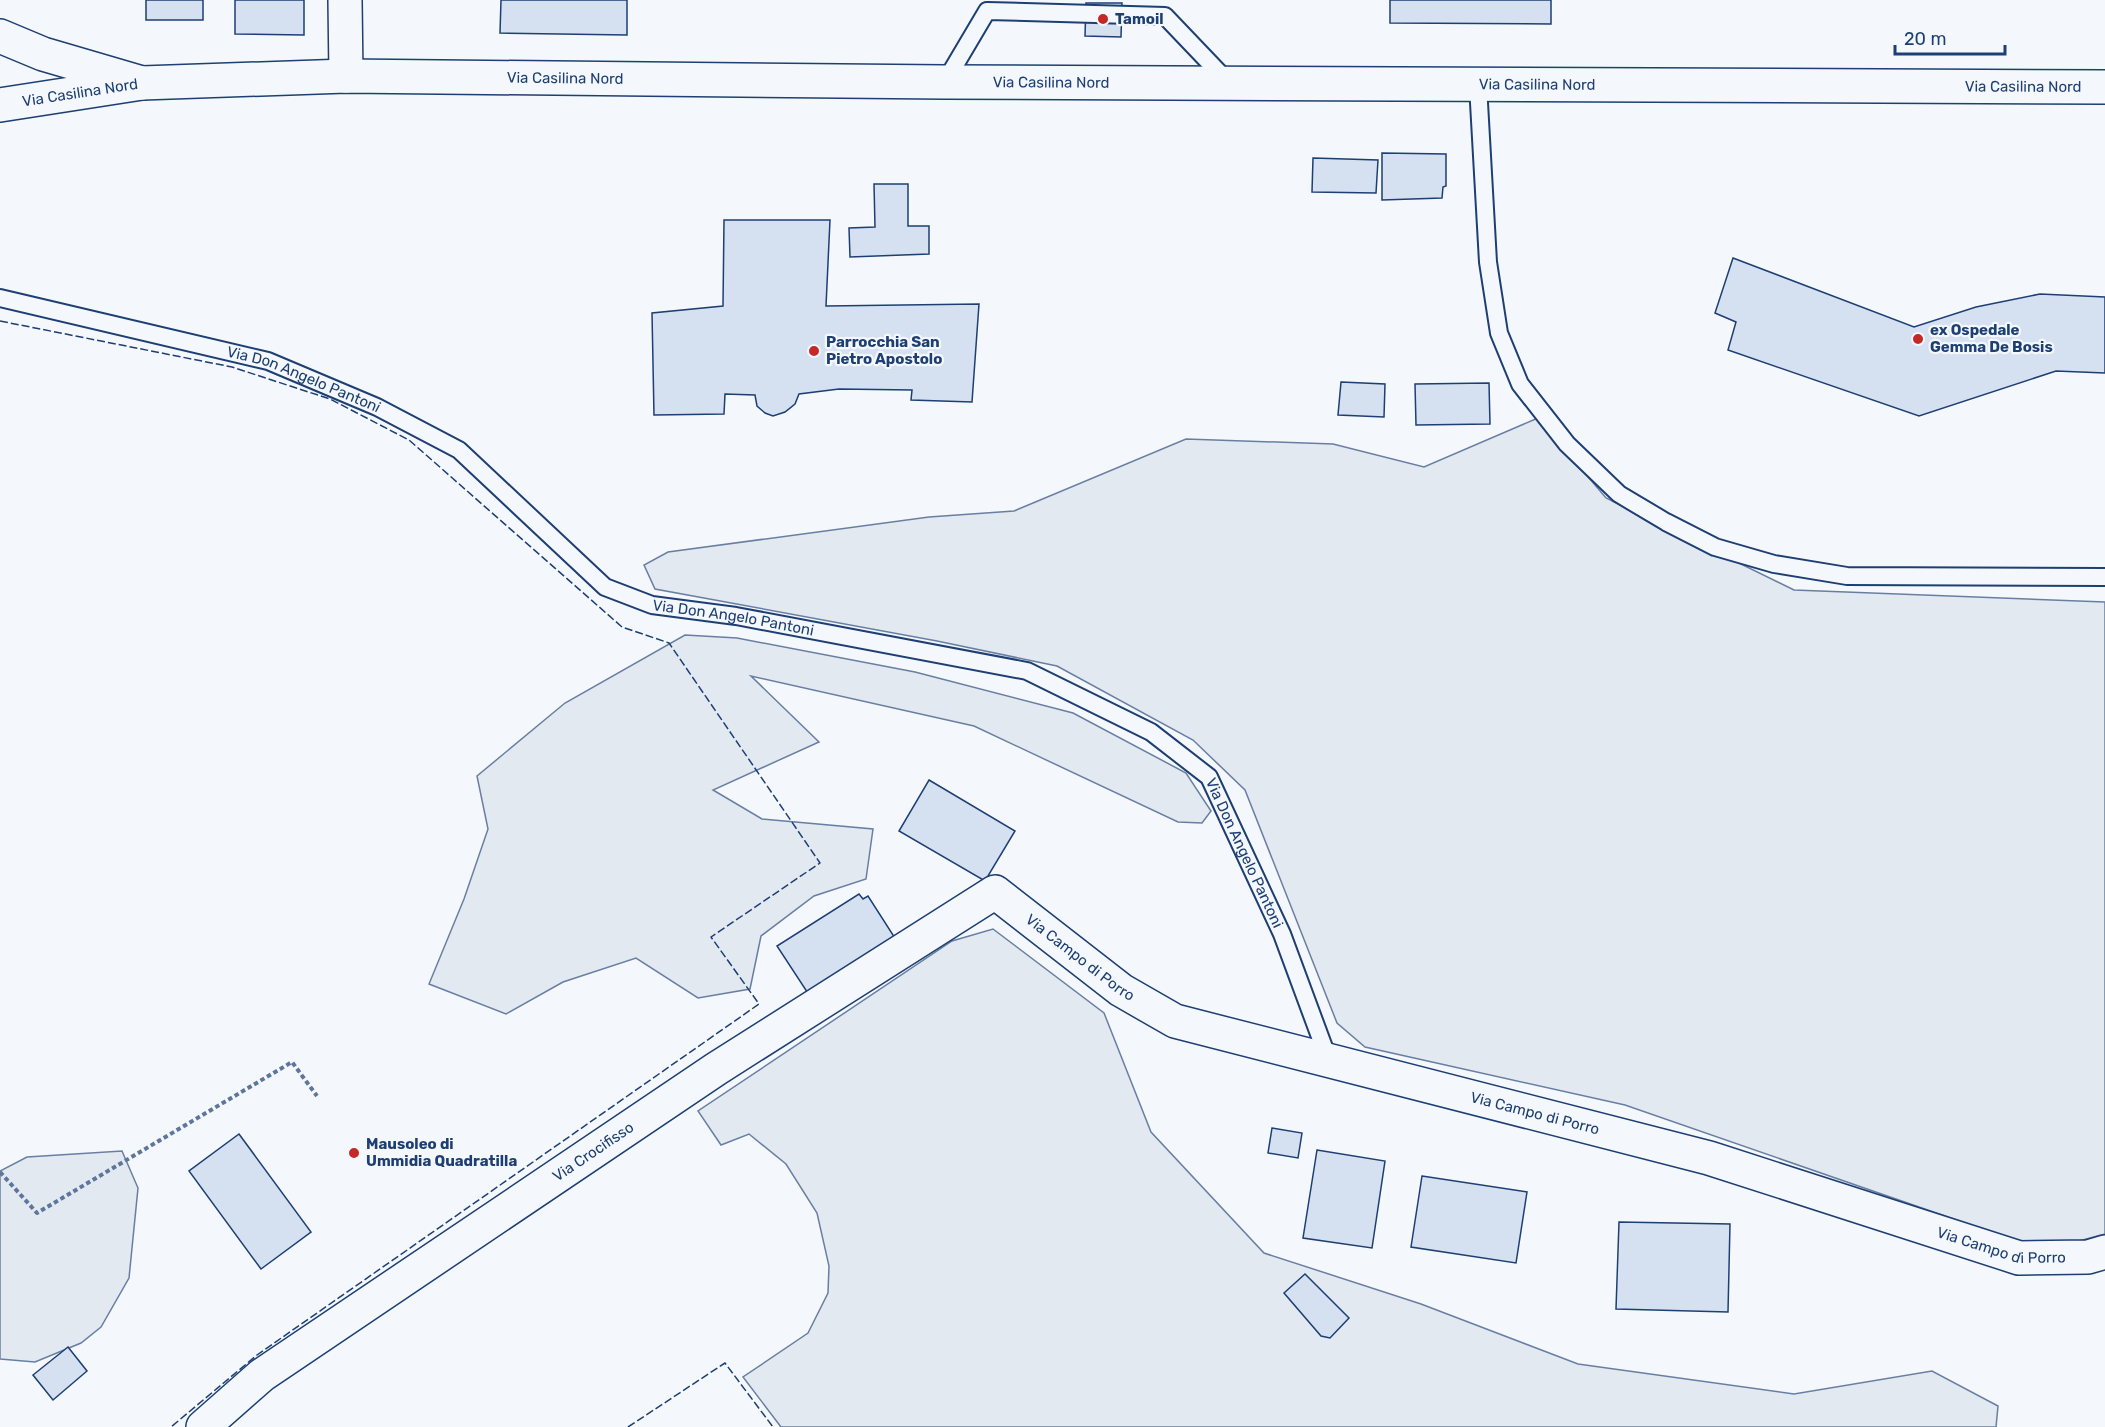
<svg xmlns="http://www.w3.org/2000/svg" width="2105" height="1427" font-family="Rubik,sans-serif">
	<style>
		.green { fill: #e3e9f0; stroke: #687fa3; stroke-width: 1.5 }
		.building { fill: #d5e0f0; stroke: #1d3f73; stroke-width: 1.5 }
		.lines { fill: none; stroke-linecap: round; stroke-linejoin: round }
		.lane-casing { stroke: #1d3f73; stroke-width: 20 }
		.street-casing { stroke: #1d3f73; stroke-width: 36 }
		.secondary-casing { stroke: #1d3f73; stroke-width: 36 }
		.primary-casing { stroke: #1d3f73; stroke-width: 36 }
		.path { stroke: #5e769c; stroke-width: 4; stroke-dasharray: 4.5 3; stroke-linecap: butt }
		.lane { stroke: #f4f7fb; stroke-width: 16 }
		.street { stroke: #f4f7fb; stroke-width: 33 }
		.secondary { stroke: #f4f7fb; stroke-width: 33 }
		.primary { stroke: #f4f7fb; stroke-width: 33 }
		.fence { stroke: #1d3f73; stroke-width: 1.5; stroke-dasharray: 8 3; stroke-linecap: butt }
		.poi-dot { fill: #c62828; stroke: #f4f7fb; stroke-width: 2 }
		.labels { text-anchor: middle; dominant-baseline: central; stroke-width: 4.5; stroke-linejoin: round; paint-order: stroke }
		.poi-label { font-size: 15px; font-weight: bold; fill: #1d3f73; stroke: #f4f7fb; text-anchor: start }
		.street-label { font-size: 15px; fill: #1d3f73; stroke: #f4f7fb }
	</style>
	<rect width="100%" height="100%" fill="#f4f7fb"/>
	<g class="green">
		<polygon points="1538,418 1606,498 1794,590 2105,602 2105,1234 2064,1245 2017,1241 1625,1105 1365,1047 1337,1023 1245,790 1193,740 1057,666 937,641 655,589 644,565 668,552 929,517 1014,511 1186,439 1333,444 1424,467"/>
		<polygon points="685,635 737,638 915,672 1073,713 1186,773 1211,811 1202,823 1178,822 974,726 751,676 819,742 713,790 762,819 873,829 866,879 814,896 761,936 750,989 698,998 636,958 563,982 506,1014 429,984 464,899 488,829 477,776 565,703"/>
		<polygon points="993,929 1104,1013 1151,1132 1264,1253 1421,1304 1578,1364 1794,1394 1932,1371 1998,1406 1996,1427 781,1427 743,1377 808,1333 828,1293 829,1266 817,1213 786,1164 749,1134 721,1145 698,1111 952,941"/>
		<polygon points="122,1151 138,1188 129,1278 101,1327 81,1343 35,1362 0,1359 0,1171 27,1157"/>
	</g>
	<g class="building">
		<rect x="146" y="0" width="57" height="20"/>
		<polygon points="235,0 304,0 304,35 235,34"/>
		<polygon points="501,0 627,0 627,35 500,33"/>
		<polygon points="1390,0 1551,0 1551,24 1390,23"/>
		<polygon points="1086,3 1122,3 1121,37 1085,36"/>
		<polygon points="1382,153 1446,154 1446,186 1443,187 1442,198 1382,200"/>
		<polygon points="1313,158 1378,160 1376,193 1312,192"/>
		<polygon points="874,184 908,184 908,226 929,226 929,254 850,257 849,228 875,227"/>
		<polygon points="724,220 830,220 826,306 979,304 972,402 911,400 912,390 839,389 799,394 795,404 785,412 773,416 765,413 757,406 755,395 725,394 724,414 654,415 652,313 723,306"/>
		<polygon points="1733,258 1914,327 1976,307 2040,294 2105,297 2105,373 2056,371 1919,416 1728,350 1736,322 1715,313"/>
		<polygon points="1341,382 1385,384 1384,417 1338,415"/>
		<polygon points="1489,383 1490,424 1416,425 1415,384"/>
		<polygon points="929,780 1015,831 985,881 899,831"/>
		<polygon points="859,894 863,899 868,896 902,949 815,1004 777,946"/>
		<polygon points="1272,1128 1302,1133 1298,1158 1268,1153"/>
		<polygon points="239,1134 311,1232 261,1269 189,1171"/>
		<polygon points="1317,1150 1385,1161 1372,1248 1303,1238"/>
		<polygon points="1422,1176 1527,1192 1516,1263 1411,1247"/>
		<polygon points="1619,1222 1730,1224 1728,1312 1616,1309"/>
		<polygon points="1305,1274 1349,1318 1330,1338 1321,1336 1284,1293"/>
		<polygon points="68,1347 87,1371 53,1400 33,1375"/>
	</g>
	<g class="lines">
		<defs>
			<g id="lane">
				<polyline points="945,82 987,11 1165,16 1228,82"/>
				<polyline points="1478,85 1488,262 1499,333 1520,384 1567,444 1619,494 1666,522 1715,547 1774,564 1847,576 2105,577"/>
				<path id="s1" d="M0,298L268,361L377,407L459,450L605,587L652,605L736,616L1027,671L1151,732L1209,777L1282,934L1329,1061"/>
			</g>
			<g id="street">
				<polyline points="345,0 346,76"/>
				<path id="s2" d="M203,1427L262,1375L716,1069L995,892L1121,990L1175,1021L1709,1158L2019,1258L2088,1257L2105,1252"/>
			</g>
			<polyline id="secondary" points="0,36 43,54 142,83"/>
			<g id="primary">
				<path id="s3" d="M0,105L142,83L346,76L945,82L2105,87"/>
			</g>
		</defs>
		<use href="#lane" class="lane-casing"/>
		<use href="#street" class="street-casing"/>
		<use href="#secondary" class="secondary-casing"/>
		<use href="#primary" class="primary-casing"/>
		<polyline class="path" points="0,1172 37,1213 292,1062 317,1096"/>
		<use href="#lane" class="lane"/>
		<use href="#street" class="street"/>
		<use href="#secondary" class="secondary"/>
		<use href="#primary" class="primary"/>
		<g class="fence">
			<polyline points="0,321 232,367 330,399 409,440 622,627 669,643 820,863 711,937 759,1004 257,1355 171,1427"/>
			<polyline points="628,1427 725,1363 773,1427"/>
		</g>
	</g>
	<g class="poi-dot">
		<circle cx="1103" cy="19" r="6"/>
		<circle cx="1918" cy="339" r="6"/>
		<circle cx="814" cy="351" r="6"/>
		<circle cx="354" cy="1153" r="6"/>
	</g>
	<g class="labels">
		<g class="poi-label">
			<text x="1115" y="19">Tamoil</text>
			<text x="1930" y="330">ex Ospedale<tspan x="1930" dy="17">Gemma De Bosis</tspan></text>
			<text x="826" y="342">Parrocchia San<tspan x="826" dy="17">Pietro Apostolo</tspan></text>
			<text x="366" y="1144">Mausoleo di<tspan x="366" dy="17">Ummidia Quadratilla</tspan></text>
		</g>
		<g class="street-label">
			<text stroke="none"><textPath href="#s3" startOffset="567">Via Casilina Nord</textPath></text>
			<text stroke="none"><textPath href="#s3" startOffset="1053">Via Casilina Nord</textPath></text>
			<text stroke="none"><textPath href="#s3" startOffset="1539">Via Casilina Nord</textPath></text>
			<text stroke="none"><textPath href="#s3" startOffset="2025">Via Casilina Nord</textPath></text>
			<text stroke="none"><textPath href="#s3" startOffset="81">Via Casilina Nord</textPath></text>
			<text stroke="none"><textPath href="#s1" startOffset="315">Via Don Angelo Pantoni</textPath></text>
			<text stroke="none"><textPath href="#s1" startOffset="819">Via Don Angelo Pantoni</textPath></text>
			<text stroke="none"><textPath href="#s1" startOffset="1413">Via Don Angelo Pantoni</textPath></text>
			<text stroke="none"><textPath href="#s2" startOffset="1064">Via Campo di Porro</textPath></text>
			<text stroke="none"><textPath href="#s2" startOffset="1550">Via Campo di Porro</textPath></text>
			<text stroke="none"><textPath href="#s2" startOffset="478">Via Crocifisso</textPath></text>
			<text stroke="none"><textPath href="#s2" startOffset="2036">Via Campo di Porro</textPath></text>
		</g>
	</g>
	<path d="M1895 45v9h110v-9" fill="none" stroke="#1d3f73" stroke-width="3"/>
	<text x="1904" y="45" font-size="18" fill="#1d3f73" stroke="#f4f7fb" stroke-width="4.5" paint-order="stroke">20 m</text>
</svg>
